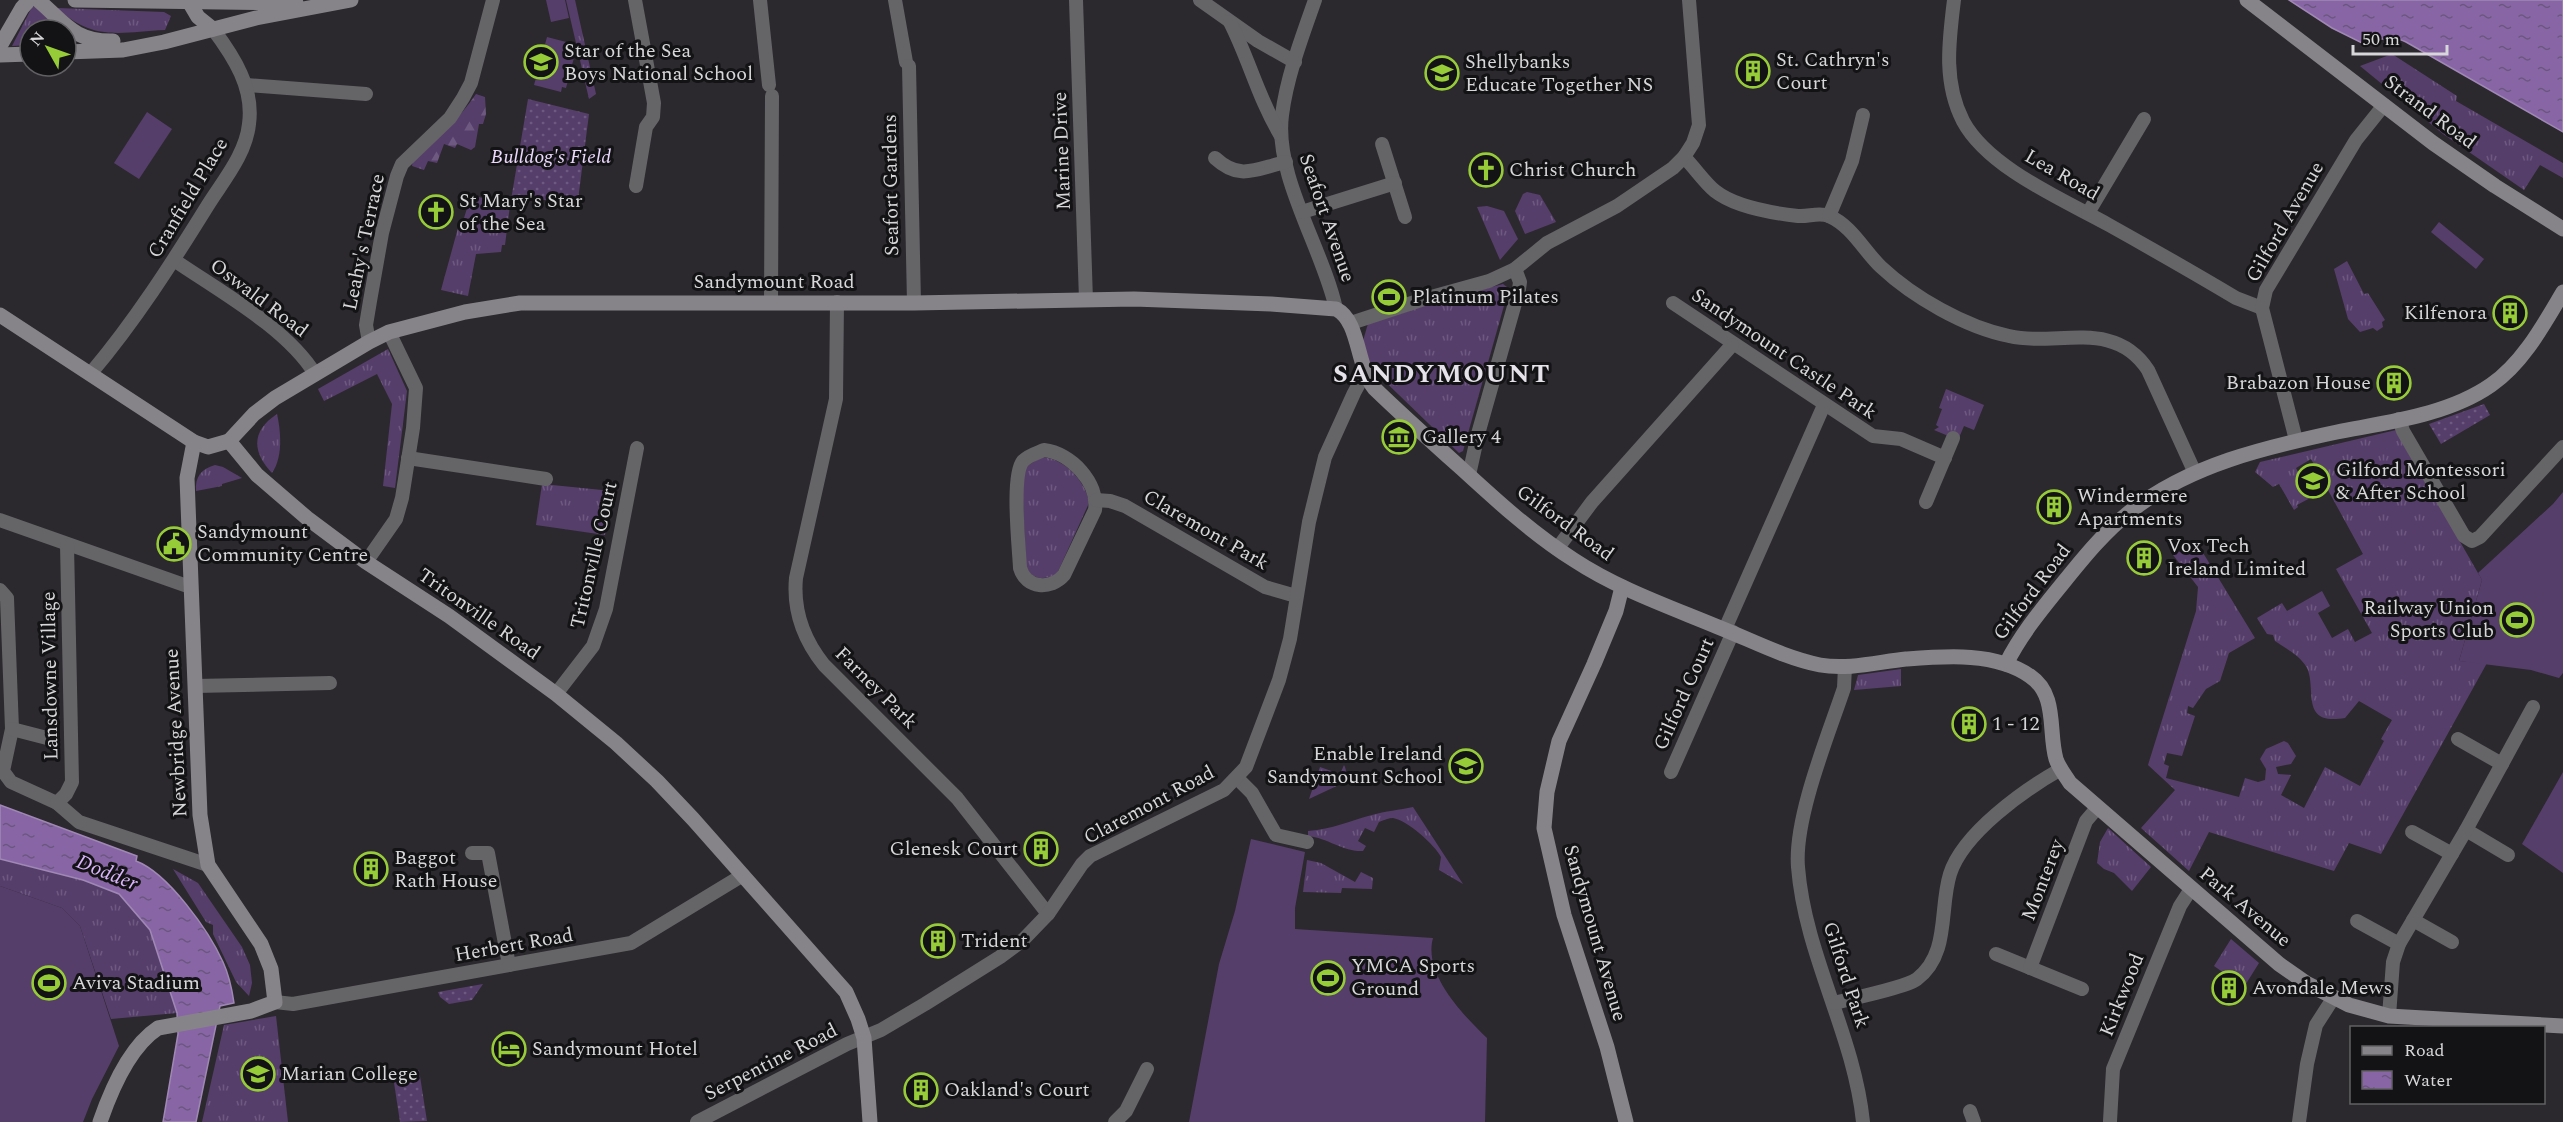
<svg xmlns="http://www.w3.org/2000/svg" width="2563" height="1122" font-family="Spectral,serif">
	<style>
		.grass { fill: url(#grass-tufts) }
		.forest { fill: url(#forest-firs) }
		.garden { fill: url(#garden-dots) }
		.pitch { fill: #563e6b }
		.water { fill: url(#water-ripples); stroke: #a088b5; stroke-width: 1.5 }
		.lines { fill: none; stroke-linecap: round; stroke-linejoin: round }
		.street { stroke: #656467; stroke-width: 14 }
		.secondary { stroke: #878489; stroke-width: 15 }
		.labels { text-anchor: middle; dominant-baseline: central; stroke-width: 6; stroke-linejoin: round; paint-order: stroke }
		.poi-label { font-size: 20px; fill: #d7d6d9; stroke: #131214; text-anchor: start }
		.street-label { font-size: 20px; fill: #d7d6d9; stroke: #131214 }
		.park-label { font-size: 20px; font-style: italic; fill: #ebd8fd; stroke: #131214 }
		.water-label { font-size: 21px; font-style: italic; fill: #dab5fe; stroke: #131214 }
		.district-label { font-size: 26px; font-weight: bold; letter-spacing: 1.5px; fill: #e6e2e9; stroke: #131214 }
	</style>
	<defs>
		<pattern id="grass-tufts" width="24" height="20" patternUnits="userSpaceOnUse" patternTransform="scale(1.5)"><rect width="24" height="20" fill="#563e6b"/><path d="M3 7l-1-3M5 7V3M7 7l1-3M15 17l-1-3M17 17v-4M19 17l1-3" fill="none" stroke="#6e5980"/></pattern>
		<pattern id="forest-firs" width="22" height="20" patternUnits="userSpaceOnUse" patternTransform="scale(1.5)"><rect width="22" height="20" fill="#563e6b"/><path d="M5 1l3.5 6h-7zM16 11l3.5 6h-7z" fill="#6e5980"/></pattern>
		<pattern id="garden-dots" width="8" height="8" patternUnits="userSpaceOnUse" patternTransform="scale(1.5)"><rect width="8" height="8" fill="#563e6b"/><path d="M2 2h.1M6 6h.1" fill="none" stroke="#6e5980" stroke-width="1.8" stroke-linecap="round"/></pattern>
		<pattern id="water-ripples" width="26" height="14" patternUnits="userSpaceOnUse" patternTransform="scale(1.5)"><rect width="26" height="14" fill="#8866a6"/><path d="M2 4q2-2 4 0t4 0M15 11q2-2 4 0t4 0" fill="none" stroke="#6b577e"/></pattern>
	</defs>
	<rect width="100%" height="100%" fill="#2b282e"/>
	<g class="grass">
		<polygon points="566,0 575,0 596,94 589,99"/>
		<polygon points="38,6 58,30 30,30 30,45 12,46 32,7"/>
		<path d="M57,8L164,12L171,16L165,30C120,32 94,42 57,8Z"/>
		<polygon points="2392,54 2457,96 2456,101 2563,163 2563,178 2540,165 2524,190 2443,134 2360,66"/>
		<polygon points="1527,192 1540,195 1556,222 1525,234 1515,211 1523,194"/>
		<polygon points="471,195 510,205 505,245 502,245 501,252 476,254 468,296 441,290 458,228 461,228"/>
		<polygon points="1487,206 1504,211 1518,239 1500,260 1477,207"/>
		<polygon points="2347,261 2364,294 2368,293 2385,320 2382,322 2383,327 2377,331 2373,328 2360,332 2348,319 2334,269"/>
		<polygon points="1503,284 1507,287 1507,295 1463,451 1459,453 1369,366 1363,341 1369,320"/>
		<polygon points="388,349 407,391 395,488 383,486 392,404 377,374 324,401 318,389"/>
		<polygon points="1946,389 1984,405 1974,430 1964,426 1958,440 1934,430 1939,427 1936,425 1942,409 1939,408"/>
		<path d="M277,414C281,432 283,457 272,473C252,452 251,431 277,414Z"/>
		<path d="M2396,430L2482,580L2459,661L2487,663L2381,854L2349,843L2334,871L2209,832L2189,871L2141,828L2175,790L2148,765L2196,611L2198,587L2173,555L2197,543L2255,638L2229,653L2220,681L2206,689L2193,708L2188,706L2187,713L2195,716L2182,756L2167,753L2164,764L2169,766L2166,778L2239,797L2245,778L2258,782L2265,780L2266,769L2260,759L2266,749L2284,741L2288,743L2296,756L2291,764L2276,767L2278,774L2291,775L2281,795L2304,808L2325,767L2360,786L2384,741L2381,739L2392,720L2359,701L2345,718C2299,726 2317,689 2307,668C2300,655 2286,649 2275,641L2273,635L2267,634L2257,618L2282,603L2287,611L2322,591L2330,606L2318,613L2332,638L2348,629L2355,642L2372,633L2336,569L2363,554L2311,459L2296,468L2299,474L2297,478L2304,489L2307,488L2312,497L2297,505L2298,507L2294,510L2279,484L2273,487L2255,472L2260,462Z"/>
		<path d="M1041,457C1065,458 1086,482 1089,503L1056,576C1042,579 1035,580 1026,569L1022,477L1026,467Z"/>
		<path d="M215,465L223,467L242,478L222,484V486L196,491C195,477 201,469 215,465Z"/>
		<polygon points="542,484 612,491 605,535 536,525"/>
		<polygon points="1901,669 1901,686 1854,690 1858,675"/>
		<path d="M1344,765C1347,770 1347,778 1343,783L1309,799L1320,767L1340,774Z"/>
		<path d="M1413,807L1463,884L1439,870L1441,857C1435,845 1407,820 1393,818C1389,818 1384,820 1379,822L1374,832L1365,828L1358,841L1366,846L1363,851C1343,852 1328,838 1308,836V831C1333,829 1349,821 1372,815C1385,811 1400,810 1413,807Z"/>
		<polygon points="2108,828 2151,867 2132,891 2114,873 2104,869 2097,863 2100,842"/>
		<polygon points="0,859 83,880 119,894 150,930 177,1013 111,1019 80,926 62,908 0,886"/>
		<polygon points="1307,860 1321,863 1355,882 1361,872 1373,878 1372,889 1342,888 1341,893 1303,892"/>
		<polygon points="173,869 198,883 242,947 250,965 252,983 249,996 236,982 213,934 213,925 206,922"/>
		<polygon points="2231,939 2259,963 2244,987 2214,966"/>
		<polygon points="276,1016 288,1122 202,1122 224,1025"/>
	</g>
	<path class="forest" d="M476,94L485,97L486,114L483,124H479L475,147L471,150L457,144L455,148L444,144L437,163L428,161L424,170L412,166L413,160C437,140 458,120 476,94Z"/>
	<g class="garden">
		<polygon points="528,99 589,114 578,200 511,200"/>
		<polygon points="2484,404 2490,415 2441,444 2429,424"/>
		<polygon points="483,984 472,1000 449,1004 440,997 438,992"/>
		<polygon points="419,1070 427,1121 400,1122 393,1076"/>
	</g>
	<g class="pitch">
		<polygon points="546,0 565,0 569,18 551,22"/>
		<polygon points="547,37 574,44 572,49 576,50 566,88 562,87 561,92 534,85"/>
		<polygon points="147,112 172,129 139,179 114,163"/>
		<polygon points="2439,222 2484,259 2476,269 2431,232"/>
		<polygon points="2563,492 2563,673 2559,678 2531,670 2459,661 2482,580 2478,573 2553,504"/>
		<polygon points="2563,772 2563,873 2522,844"/>
		<path d="M1251,839L1305,852L1295,908V929L1433,938C1423,974 1463,1015 1487,1038L1485,1122H1189L1219,964L1235,911Z"/>
		<polygon points="0,886 62,908 80,926 119,1046 92,1099 83,1122 0,1122"/>
	</g>
	<g class="water">
		<path d="M2289,0H2563V132L2406,42C2392,35 2379,39 2364,44L2332,28Z"/>
		<path d="M0,805L137,856L136,861C168,873 209,931 223,962C229,975 232,989 234,1003L220,1006L196,1122H163L178,1034L177,1013L150,930L119,894L83,880L0,859Z"/>
	</g>
	<g class="lines">
		<g class="street">
			<polyline points="635,0 654,103 653,117 646,127 636,186"/>
			<polyline points="760,0 769,85"/>
			<polyline points="895,0 906,62"/>
			<polyline points="1076,0 1086,300"/>
			<polyline points="1200,0 1258,41 1295,62"/>
			<path d="M1315,0C1302,37 1287,76 1282,115C1274,176 1323,249 1336,309"/>
			<path d="M1954,0C1949,41 1943,82 1963,121C1988,168 2064,200 2109,225C2152,249 2194,273 2236,298L2262,308"/>
			<path d="M1230,22C1249,59 1259,100 1281,136"/>
			<polyline points="909,66 914,303"/>
			<polyline points="246,85 366,94"/>
			<polyline points="1382,144 1405,217"/>
			<path d="M1684,157C1695,168 1704,182 1715,191C1735,207 1772,213 1798,216C1808,217 1819,212 1829,216C1852,226 1864,251 1881,267C1913,297 1965,327 2009,336C2057,347 2114,318 2148,370L2195,473"/>
			<path d="M1215,158C1240,181 1255,169 1286,162"/>
			<polyline points="1302,212 1395,183"/>
			<polyline points="2088,213 2144,119"/>
			<polyline points="1829,216 1852,161 1863,115"/>
			<path d="M174,260C219,291 287,328 315,374"/>
			<path d="M837,302L836,399L796,578C793,610 804,640 824,665L957,798L1048,914"/>
			<polyline points="771,303 772,96"/>
			<polyline points="1673,303 1873,436 1901,439 1945,458"/>
			<polyline points="1351,323 1424,299 1489,281 1515,269 1547,243 1617,206 1673,168 1684,157 1693,143 1699,125 1689,0"/>
			<polyline points="369,342 366,325 370,301 382,233 397,176 402,164 450,118 463,98 471,83 493,0"/>
			<path d="M91,373C135,321 172,263 208,205C223,181 246,154 249,124C254,88 234,57 213,29"/>
			<polyline points="2399,419 2403,431 2464,536 2472,541 2480,537 2563,447"/>
			<polyline points="2296,440 2262,308 2266,290 2356,140 2384,105"/>
			<path d="M1044,450C1071,453 1099,483 1095,510L1064,575C1051,590 1026,589 1020,568C1019,547 1011,475 1023,461C1029,455 1037,453 1044,450Z"/>
			<polyline points="408,458 546,479"/>
			<polyline points="1469,475 1478,434 1519,289 1520,282 1515,269"/>
			<polyline points="1096,500 1110,501 1125,506 1265,587 1296,596"/>
			<polyline points="1926,502 1953,438"/>
			<polyline points="0,520 190,587"/>
			<polyline points="1557,549 1592,502 1732,345"/>
			<polyline points="366,562 396,519 402,498 413,428 416,388 389,332"/>
			<polyline points="0,590 7,598 12,729 3,771 11,782 57,803 79,822 208,865"/>
			<polyline points="1725,629 1824,405"/>
			<path d="M1845,666L1844,688C1828,736 1794,818 1798,867C1805,956 1854,1034 1863,1122"/>
			<polyline points="195,686 330,683"/>
			<polyline points="556,694 593,646 606,609 637,448"/>
			<polyline points="12,729 47,738"/>
			<polyline points="2458,739 2502,764"/>
			<polyline points="1671,772 1733,632"/>
			<polyline points="1237,778 1252,793 1276,835 1307,842"/>
			<polyline points="57,803 66,794 72,782 67,545"/>
			<polyline points="2466,830 2508,855"/>
			<polyline points="2412,832 2452,854"/>
			<polyline points="472,853 488,853 509,965"/>
			<polyline points="2413,920 2452,942"/>
			<polyline points="2357,921 2399,944"/>
			<polyline points="1996,954 2082,989"/>
			<polyline points="2030,968 2086,821 2097,808"/>
			<polyline points="275,1002 293,1004 631,943 743,875"/>
			<path d="M1834,1003C1850,999 1907,987 1917,979C1950,954 1939,909 1950,874C1963,833 2024,790 2061,769"/>
			<polyline points="2389,1016 2393,962 2399,944 2466,830 2533,707"/>
			<polyline points="1970,1111 1974,1122"/>
			<polyline points="2110,1121 2113,1069 2180,906 2191,889"/>
			<polyline points="697,1122 847,1044 881,1030 925,1004 1000,957 1023,940 1048,914 1082,864 1090,856 1224,790 1246,767 1279,680 1290,639 1309,522 1325,457 1354,393 1360,382 1366,378"/>
			<polyline points="1115,1122 1126,1111 1147,1069"/>
			<polyline points="2299,1122 2307,1064 2316,1025 2334,997"/>
		</g>
		<g class="secondary">
			<path d="M38,0C65,23 74,42 113,41"/>
			<polyline points="75,0 296,3"/>
			<polyline points="188,0 198,17 213,29"/>
			<polyline points="2247,0 2433,143 2495,186 2563,229"/>
			<polyline points="0,46 22,8 29,0"/>
			<polyline points="66,52 123,50 164,42 256,18 351,0"/>
			<polyline points="0,55 30,54"/>
			<polyline points="0,315 194,442 208,447 229,441"/>
			<path d="M229,441L254,414L275,398L369,342L389,332L465,312L520,303H914L1134,299L1271,304L1336,309C1360,321 1356,365 1374,388C1403,416 1432,442 1461,468C1497,501 1533,534 1574,560C1618,589 1670,607 1718,627C1751,640 1785,658 1820,665C1848,670 1878,662 1906,659C1946,656 1996,652 2030,676C2058,695 2048,731 2056,759C2059,768 2065,775 2070,783L2279,964L2306,983L2349,1005L2389,1016L2563,1026"/>
			<polyline points="229,441 257,475 307,518 366,562 449,616 556,694 616,743 657,781 693,819 846,992 858,1019 864,1038 870,1122"/>
			<polyline points="1622,587 1616,611 1594,664 1559,741 1547,792 1544,828 1564,915 1607,1047 1626,1122"/>
			<path d="M2006,664C2021,634 2042,609 2063,583C2084,557 2105,531 2131,511C2189,465 2266,447 2337,432C2388,422 2448,415 2491,385C2523,363 2544,324 2563,292"/>
			<path d="M100,1122C111,1090 129,1047 158,1028L251,1011L275,1002L271,969L261,944L208,865L200,815L187,478L194,442"/>
		</g>
	</g>
	<defs>
		<symbol id="school-ring" viewBox="-11 -11 22 22"><circle r="9.5" fill="#131214" stroke="#97cc39" stroke-width="1.5"/><path d="M0-5L7-2L0 1L-7-2ZM-4 1L0 2.5L4 1V4Q0 6-4 4Z" fill="#97cc39"/></symbol>
		<symbol id="building-ring" viewBox="-11 -11 22 22"><circle r="9.5" fill="#131214" stroke="#97cc39" stroke-width="1.5"/><path d="M-4-6H4V6H1V3H-1V6H-4ZM-2.5-4.3h1.7v1.8h-1.7ZM.8-4.3h1.7v1.8H.8ZM-2.5-1h1.7V.8h-1.7ZM.8-1h1.7V.8H.8Z" fill="#97cc39"/></symbol>
		<symbol id="church-ring" viewBox="-11 -11 22 22"><circle r="9.5" fill="#131214" stroke="#97cc39" stroke-width="1.5"/><path d="M-1.2-6h2.4v3.5h3.3v2.4h-3.3V6h-2.4V-.1h-3.3v-2.4h3.3Z" fill="#97cc39"/></symbol>
		<symbol id="stadium-ring" viewBox="-11 -11 22 22"><circle r="9.5" fill="#131214" stroke="#97cc39" stroke-width="1.5"/><path d="M0-5a6.5 5 0 1 0 0 10a6.5 5 0 1 0 0-10ZM-3.5-1.8h7v3.6h-7Z" fill="#97cc39"/></symbol>
		<symbol id="museum-ring" viewBox="-11 -11 22 22"><circle r="9.5" fill="#131214" stroke="#97cc39" stroke-width="1.5"/><path d="M0-6L6-3V-2H-6V-3ZM-5-1h2V3h-2ZM-1-1h2V3h-2ZM3-1h2V3H3ZM-6 4H6V6H-6Z" fill="#97cc39"/></symbol>
		<symbol id="civic-ring" viewBox="-11 -11 22 22"><circle r="9.5" fill="#131214" stroke="#97cc39" stroke-width="1.5"/><path d="M-.6-6.5H3V-4.5H.6V-3L4-1V1h2V6H-6V1h2V-1L-.6-3ZM-1.2 2.5V6h2.4V2.5Z" fill="#97cc39"/></symbol>
		<symbol id="hotel-ring" viewBox="-11 -11 22 22"><circle r="9.5" fill="#131214" stroke="#97cc39" stroke-width="1.5"/><path d="M-6-4.5h1.5V1H6V5H4.5V3h-9V5H-6ZM-4 0a1.8 1.8 0 1 1 3.6 0ZM.5 0V-2.5h3Q6-2.5 6 0Z" fill="#97cc39"/></symbol>
	</defs>
	<g fill-rule="evenodd">
		<use href="#school-ring" x="522" y="43" width="38" height="38"/>
		<use href="#building-ring" x="1734" y="52" width="38" height="38"/>
		<use href="#school-ring" x="1423" y="54" width="38" height="38"/>
		<use href="#church-ring" x="1467" y="151" width="38" height="38"/>
		<use href="#church-ring" x="417" y="193" width="38" height="38"/>
		<use href="#stadium-ring" x="1370" y="278" width="38" height="38"/>
		<use href="#building-ring" x="2491" y="294" width="38" height="38"/>
		<use href="#building-ring" x="2375" y="364" width="38" height="38"/>
		<use href="#museum-ring" x="1380" y="418" width="38" height="38"/>
		<use href="#school-ring" x="2294" y="462" width="38" height="38"/>
		<use href="#building-ring" x="2035" y="488" width="38" height="38"/>
		<use href="#civic-ring" x="155" y="525" width="38" height="38"/>
		<use href="#building-ring" x="2125" y="539" width="38" height="38"/>
		<use href="#stadium-ring" x="2498" y="601" width="38" height="38"/>
		<use href="#building-ring" x="1950" y="705" width="38" height="38"/>
		<use href="#school-ring" x="1447" y="747" width="38" height="38"/>
		<use href="#building-ring" x="1022" y="830" width="38" height="38"/>
		<use href="#building-ring" x="352" y="850" width="38" height="38"/>
		<use href="#building-ring" x="919" y="922" width="38" height="38"/>
		<use href="#stadium-ring" x="1309" y="959" width="38" height="38"/>
		<use href="#stadium-ring" x="30" y="964" width="38" height="38"/>
		<use href="#building-ring" x="2210" y="969" width="38" height="38"/>
		<use href="#hotel-ring" x="490" y="1030" width="38" height="38"/>
		<use href="#school-ring" x="239" y="1055" width="38" height="38"/>
		<use href="#building-ring" x="902" y="1071" width="38" height="38"/>
	</g>
	<g class="labels">
		<g class="poi-label">
			<text x="564" y="51">Star of the Sea<tspan x="564" dy="23">Boys National School</tspan></text>
			<text x="1776" y="60">St. Cathryn's<tspan x="1776" dy="23">Court</tspan></text>
			<text x="1465" y="62">Shellybanks<tspan x="1465" dy="23">Educate Together NS</tspan></text>
			<text x="1509" y="170">Christ Church</text>
			<text x="459" y="201">St Mary's Star<tspan x="459" dy="23">of the Sea</tspan></text>
			<text x="1412" y="297">Platinum Pilates</text>
			<text x="2487" y="313" text-anchor="end">Kilfenora</text>
			<text x="2371" y="383" text-anchor="end">Brabazon House</text>
			<text x="1422" y="437">Gallery 4</text>
			<text x="2336" y="470">Gilford Montessori<tspan x="2336" dy="23">&amp; After School</tspan></text>
			<text x="2077" y="496">Windermere<tspan x="2077" dy="23">Apartments</tspan></text>
			<text x="197" y="532">Sandymount<tspan x="197" dy="23">Community Centre</tspan></text>
			<text x="2167" y="546">Vox Tech<tspan x="2167" dy="23">Ireland Limited</tspan></text>
			<text x="2494" y="608" text-anchor="end">Railway Union<tspan x="2494" dy="23">Sports Club</tspan></text>
			<text x="1992" y="724">1 - 12</text>
			<text x="1443" y="754" text-anchor="end">Enable Ireland<tspan x="1443" dy="23">Sandymount School</tspan></text>
			<text x="1018" y="849" text-anchor="end">Glenesk Court</text>
			<text x="394" y="858">Baggot<tspan x="394" dy="23">Rath House</tspan></text>
			<text x="961" y="941">Trident</text>
			<text x="1351" y="966">YMCA Sports<tspan x="1351" dy="23">Ground</tspan></text>
			<text x="72" y="983">Aviva Stadium</text>
			<text x="2252" y="988">Avondale Mews</text>
			<text x="532" y="1049">Sandymount Hotel</text>
			<text x="281" y="1074">Marian College</text>
			<text x="944" y="1090">Oakland's Court</text>
		</g>
		<g class="street-label">
			<text transform="translate(2430 112) rotate(37)">Strand Road</text>
			<text transform="translate(1062 151) rotate(-92)">Marine Drive</text>
			<text transform="translate(2062 175) rotate(30)">Lea Road</text>
			<text transform="translate(891 185) rotate(-91)">Seafort Gardens</text>
			<text transform="translate(188 198) rotate(-59)">Cranfield Place</text>
			<text transform="translate(1327 218) rotate(71)">Seafort Avenue</text>
			<text transform="translate(2285 222) rotate(-60)">Gilford Avenue</text>
			<text transform="translate(364 242) rotate(-78)">Leahy's Terrace</text>
			<text x="774" y="282">Sandymount Road</text>
			<text transform="translate(259 298) rotate(37)">Oswald Road</text>
			<text transform="translate(1784 354) rotate(34)">Sandymount Castle Park</text>
			<text transform="translate(1565 523) rotate(36)">Gilford Road</text>
			<text transform="translate(1206 530) rotate(30)">Claremont Park</text>
			<text transform="translate(594 555) rotate(-77)">Tritonville Court</text>
			<text transform="translate(2032 592) rotate(-53)">Gilford Road</text>
			<text transform="translate(479 614) rotate(35)">Tritonville Road</text>
			<text transform="translate(50 676) rotate(-91)">Lansdowne Village</text>
			<text transform="translate(876 688) rotate(45)">Farney Park</text>
			<text transform="translate(1684 694) rotate(-66)">Gilford Court</text>
			<text transform="translate(176 733) rotate(-93)">Newbridge Avenue</text>
			<text transform="translate(1149 805) rotate(-28)">Claremont Road</text>
			<text transform="translate(2043 880) rotate(-69)">Monterey</text>
			<text transform="translate(2245 907) rotate(40)">Park Avenue</text>
			<text transform="translate(1595 933) rotate(74)">Sandymount Avenue</text>
			<text transform="translate(514 945) rotate(-10)">Herbert Road</text>
			<text transform="translate(1846 975) rotate(72)">Gilford Park</text>
			<text transform="translate(2122 995) rotate(-68)">Kirkwood</text>
			<text transform="translate(771 1062) rotate(-27)">Serpentine Road</text>
		</g>
		<g class="park-label">
			<text x="551" y="157">Bulldog's Field</text>
		</g>
		<g class="water-label">
			<text transform="translate(107 873) rotate(22)">Dodder</text>
		</g>
		<g class="district-label">
			<text x="1442" y="374">SANDYMOUNT</text>
		</g>
	</g>
	<rect x="2350" y="1026" width="195" height="78" fill="#131214" stroke="#616063" stroke-width="1.5"/>
	<rect x="2362" y="1046" width="30" height="9" fill="#878489" stroke="#616063" stroke-width="1.5"/>
	<text x="2404" y="1056" font-size="18" fill="#d7d6d9">Road</text>
	<rect x="2362" y="1071" width="30" height="18" fill="url(#water-ripples)" stroke="#616063" stroke-width="1.5"/>
	<text x="2404" y="1086" font-size="18" fill="#d7d6d9">Water</text>
	<g transform="translate(48 48) rotate(310)"><circle r="28" fill="#131214" stroke="#616063" stroke-width="1.5"/>
	<path d="M0-4.5L10 22L0 15L-10 22Z" fill="#97cc39"/>
	<text y="-9" font-size="16" font-weight="bold" text-anchor="middle" fill="#d7d6d9">N</text>
	</g>
	<path d="M2353 45v9h94v-9" fill="none" stroke="#d7d6d9" stroke-width="3"/>
	<text x="2362" y="45" font-size="18" fill="#d7d6d9" stroke="#131214" stroke-width="4.5" paint-order="stroke">50 m</text>
</svg>
